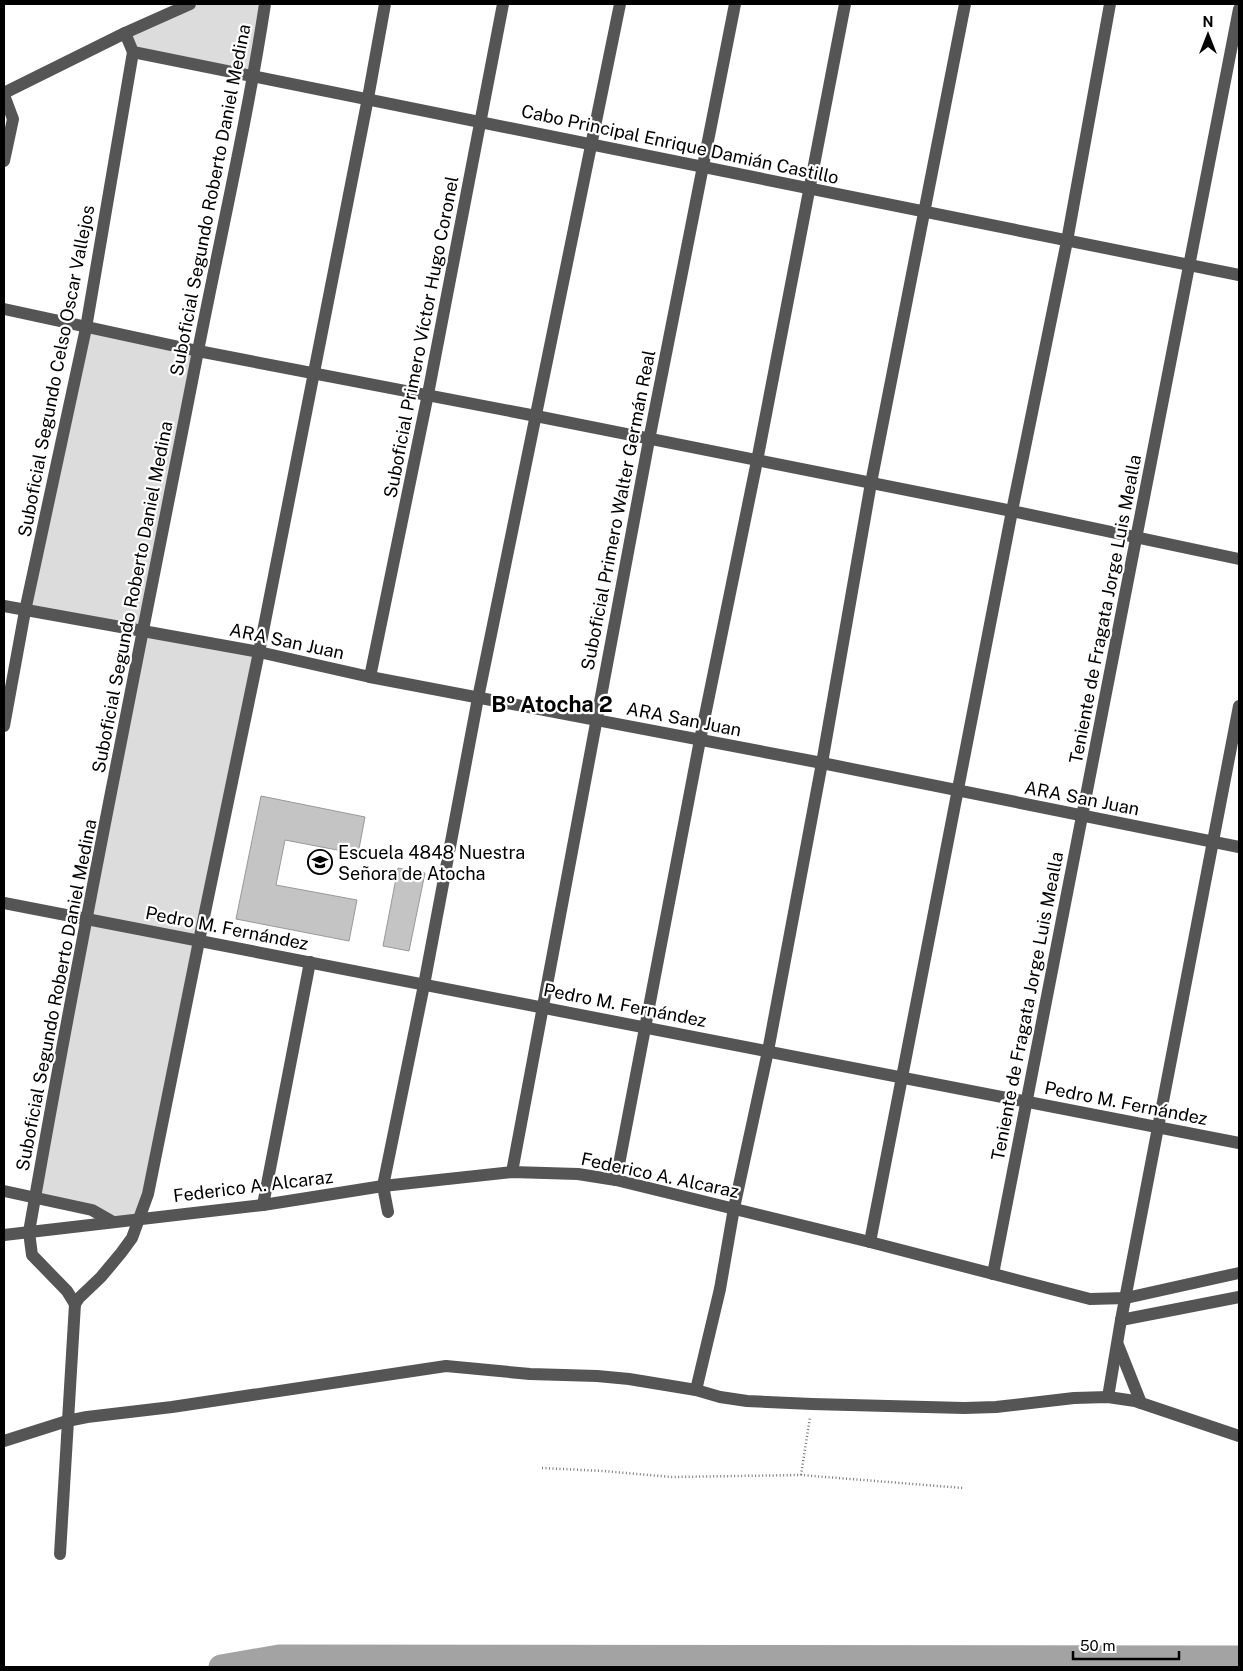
<svg xmlns="http://www.w3.org/2000/svg" width="1243" height="1671" font-family="'Public Sans',sans-serif">
	<style>
		.green { fill: #dcdcdc }
		.lines { fill: none; stroke-linecap: round; stroke-linejoin: round }
		.river { stroke: #a3a3a3; stroke-width: 25 }
		.building { fill: #c4c4c4; stroke: #999 }
		.path { stroke: #777; stroke-width: 2.5; stroke-dasharray: 1 2.5; stroke-linecap: butt }
		.minor { stroke: #555; stroke-width: 12 }
		.labels { text-anchor: middle; dominant-baseline: central; stroke-width: 4.5; stroke-linejoin: round; paint-order: stroke }
		.street-label { font-size: 18px; fill: #000; stroke: #fff }
		.poi-label { font-size: 18px; fill: #000; stroke: #fff; text-anchor: start }
		.district-label { font-size: 22px; font-weight: bold; fill: #000; stroke: #fff }
	</style>
	<rect width="100%" height="100%" fill="#fff"/>
	<g class="green">
		<polygon points="190,4 262,4 254,76 133,52 125,33"/>
		<polygon points="87,329 196,352 143,630 27,609"/>
		<polygon points="144,631 259,652 139,1219 113,1222 35,1197"/>
	</g>
	<g class="lines">
		<polyline class="river" points="221,1667 279,1657 1239,1658"/>
	</g>
	<g class="building">
		<polygon points="261,796 365,817 358,854 285,840 276,885 357,900 349,941 236,919"/>
		<polygon points="398,868 425,873 409,951 383,946"/>
	</g>
	<g class="lines">
		<g class="path">
			<polyline points="542,1468 603,1471 672,1477 801,1475 963,1488"/>
			<polyline points="801,1475 810,1417"/>
		</g>
		<g class="minor">
			<polyline points="125,33 133,52 1239,275"/>
			<polyline points="4,93 125,33 190,4"/>
			<polyline points="4,95 13,119 4,161"/>
			<polyline points="4,309 198,351 536,416 1012,511 1239,559"/>
			<polyline points="4,606 259,652 370,677 822,763 1239,847"/>
			<polyline points="370,677 428,394 503,4"/>
			<polyline points="4,726 25,611 86,328 133,52"/>
			<polyline points="4,903 1239,1143"/>
			<polyline points="512,1172 649,440 735,4"/>
			<polyline points="616,1180 700,740 757,461 845,4"/>
			<polyline points="4,1191 92,1210 113,1222"/>
			<polyline points="263,1205 310,962"/>
			<polyline points="388,1212 383,1186 424,985 478,698 620,4"/>
			<polyline points="4,1235 263,1205 383,1186 512,1172 578,1174 616,1180 870,1242 1090,1299 1126,1298 1239,1273"/>
			<polyline points="870,1242 1012,511 1067,241 1110,4"/>
			<polyline points="993,1274 1239,9"/>
			<path d="M75,1304L67,1291L32,1255L29,1232C80,939 140,648 197,356C220,238 247,122 265,4"/>
			<polyline points="1121,1320 1239,1297"/>
			<polyline points="1118,1345 1141,1403"/>
			<polyline points="696,1390 720,1289 734,1208 768,1051 822,763 871,483 965,4"/>
			<polyline points="1108,1397 1121,1320 1239,706"/>
			<polyline points="4,1441 67,1421 87,1417 172,1407 446,1366 530,1374 597,1376 629,1379 696,1390 720,1397 747,1401 812,1404 964,1408 996,1407 1074,1398 1108,1397 1135,1401 1239,1436"/>
			<polyline points="60,1554 75,1304 79,1298 101,1277 121,1253 132,1238 148,1194 199,941 259,652 368,98 385,4"/>
		</g>
	</g>
	<defs>
		<symbol id="school-ring" viewBox="-11 -11 22 22"><circle r="9.5" fill="#fff" stroke="#000" stroke-width="1.5"/><path d="M0-5L7-2L0 1L-7-2ZM-4 1L0 2.5L4 1V4Q0 6-4 4Z" fill="#000"/></symbol>
	</defs>
	<g fill-rule="evenodd">
		<use href="#school-ring" x="306" y="848" width="28" height="28"/>
	</g>
	<g class="labels">
		<g class="street-label">
			<text transform="translate(680 144) rotate(12)">Cabo Principal Enrique Damián Castillo</text>
			<text transform="translate(210 200) rotate(-79)">Suboficial Segundo Roberto Daniel Medina</text>
			<text transform="translate(421 337) rotate(-79)">Suboficial Primero Víctor Hugo Coronel</text>
			<text transform="translate(56 371) rotate(-79)">Suboficial Segundo Celso Oscar Vallejos</text>
			<text transform="translate(618 510) rotate(-79)">Suboficial Primero Walter Germán Real</text>
			<text transform="translate(132 597) rotate(-79)">Suboficial Segundo Roberto Daniel Medina</text>
			<text transform="translate(1105 609) rotate(-79)">Teniente de Fragata Jorge Luis Mealla</text>
			<text transform="translate(287 641) rotate(12)">ARA San Juan</text>
			<text transform="translate(684 719) rotate(11)">ARA San Juan</text>
			<text transform="translate(1082 798) rotate(11)">ARA San Juan</text>
			<text transform="translate(227 928) rotate(11)">Pedro M. Fernández</text>
			<text transform="translate(56 995) rotate(-79)">Suboficial Segundo Roberto Daniel Medina</text>
			<text transform="translate(625 1005) rotate(11)">Pedro M. Fernández</text>
			<text transform="translate(1027 1006) rotate(-79)">Teniente de Fragata Jorge Luis Mealla</text>
			<text transform="translate(1126 1103) rotate(11)">Pedro M. Fernández</text>
			<text transform="translate(660 1175) rotate(12)">Federico A. Alcaraz</text>
			<text transform="translate(253 1186) rotate(-7)">Federico A. Alcaraz</text>
		</g>
		<g class="poi-label">
			<text x="338" y="852">Escuela 4848 Nuestra<tspan x="338" dy="21">Señora de Atocha</tspan></text>
		</g>
		<g class="district-label">
			<text x="552" y="704">Bº Atocha 2</text>
		</g>
	</g>
	<rect width="1243" height="1671" fill="none" stroke="#000000" stroke-width="10"/>
	<g transform="translate(1208 35)" stroke="#ffffff" stroke-width="4" paint-order="stroke">
	<path d="M0-4L9 19L0 12L-9 19Z" fill="#000000"/>
	<text y="-8" font-size="14" font-weight="bold" text-anchor="middle" fill="#000000">N</text>
	</g>
	<path d="M1073 1651v8h106v-8" fill="none" stroke="#000000" stroke-width="2.5"/>
	<text x="1080" y="1651" font-size="15" fill="#000000" stroke="#ffffff" stroke-width="4" paint-order="stroke">50 m</text>
</svg>
